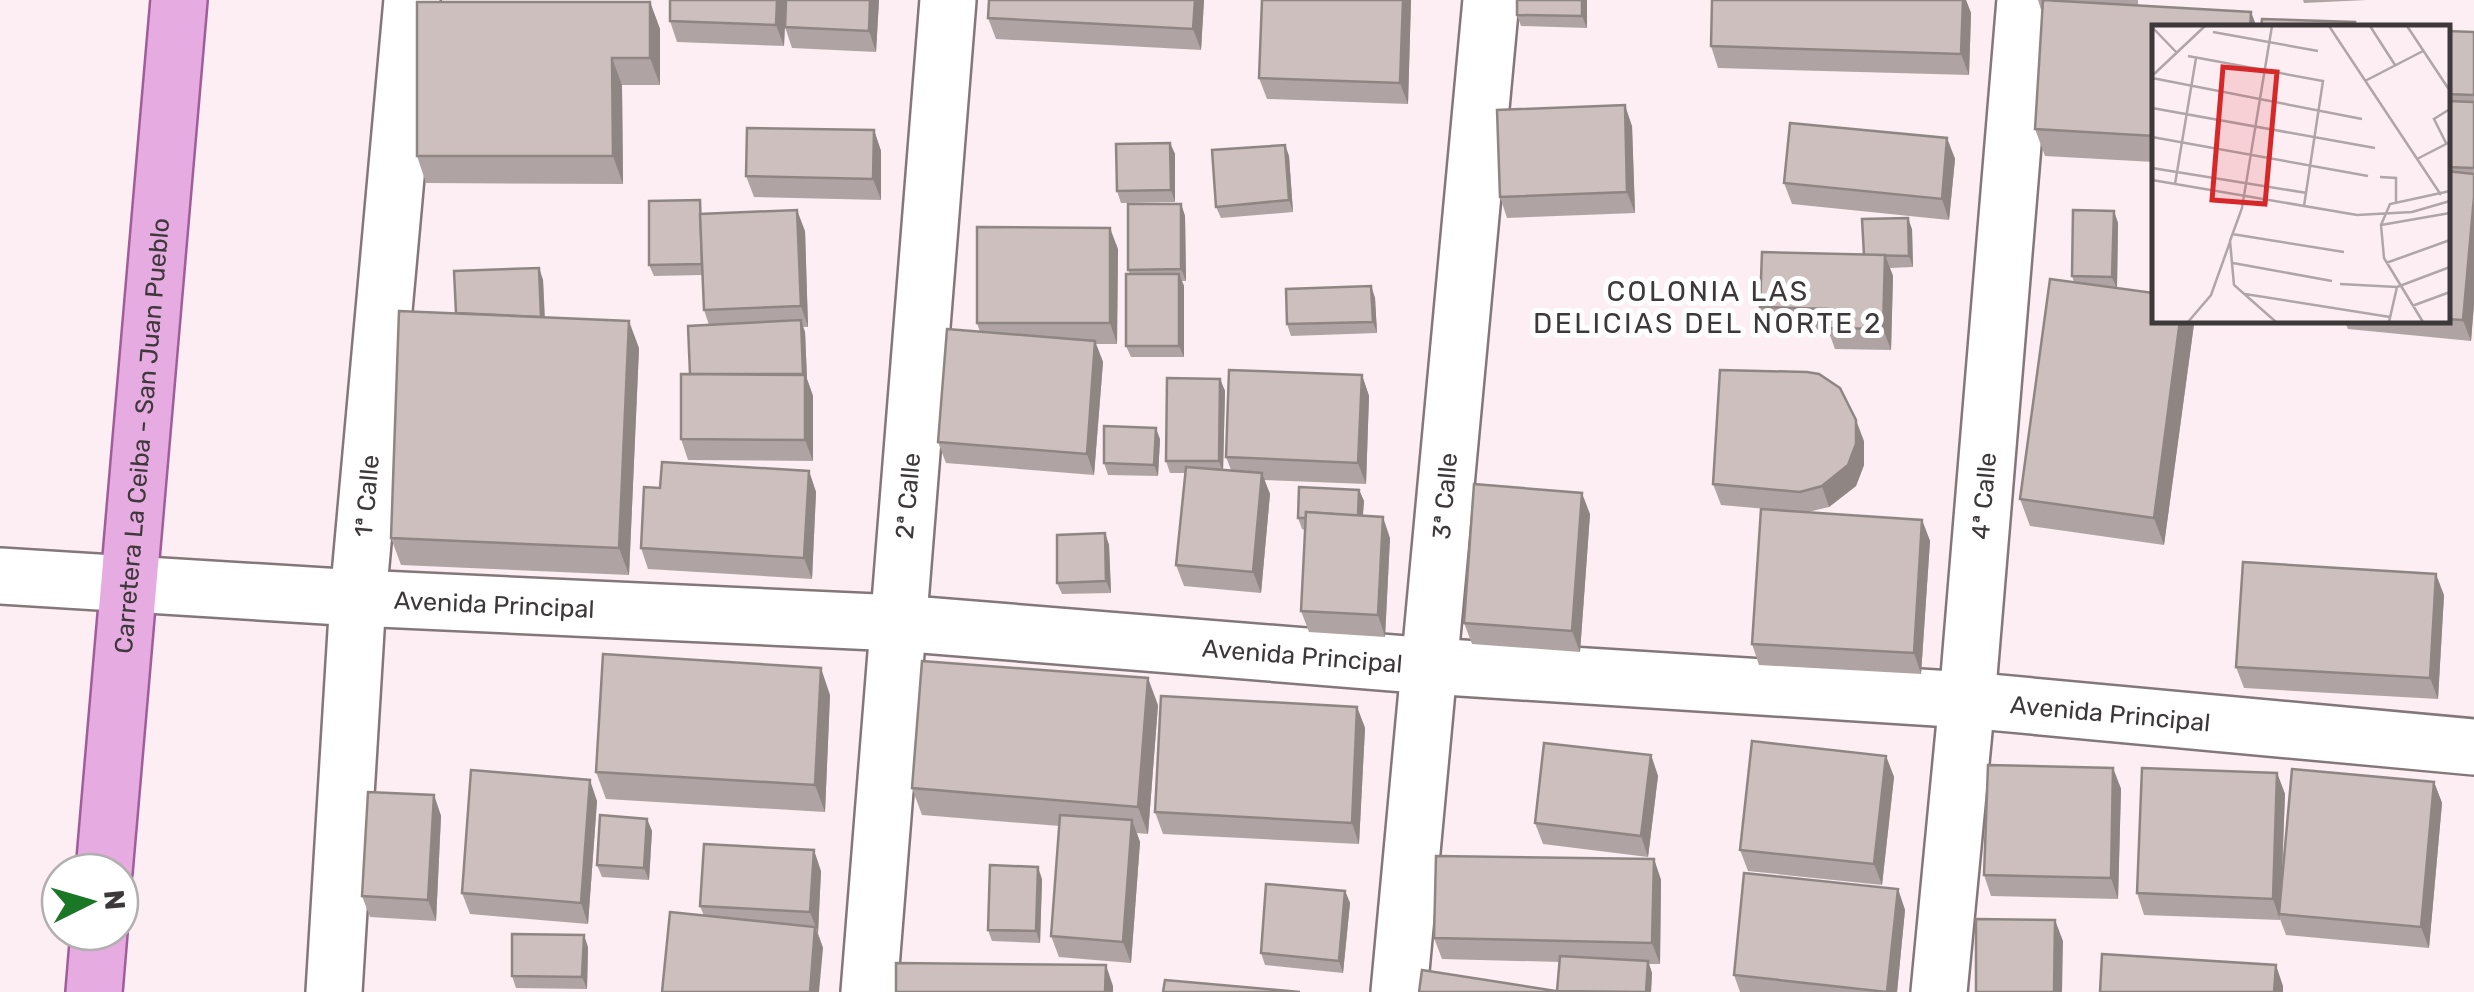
<svg xmlns="http://www.w3.org/2000/svg" width="2474" height="992" font-family="Rubik,sans-serif">
	<style>
		.lines { fill: none; stroke-linecap: round; stroke-linejoin: round }
		.minor-casing { stroke: #83777a; stroke-width: 60 }
		.major-casing { stroke: #a05e99; stroke-width: 60 }
		.minor { stroke: #fff; stroke-width: 55 }
		.major { stroke: #e6abe1; stroke-width: 55 }
		.wall { fill: #afa4a3 }
		.shaded-wall { fill: #8f8684 }
		.building { fill: #ccbfbd; stroke: #8f8684; stroke-width: 2.5 }
		.labels { text-anchor: middle; dominant-baseline: central; stroke-width: 10; stroke-linejoin: round; paint-order: stroke }
		.street-label { font-size: 25px; fill: #3d3839; stroke: #fff }
		.neighbourhood-label { font-size: 28px; letter-spacing: 2.5px; fill: #3d3839; stroke: #fff }
		.inset-road { fill: none; stroke: #b0a5a8; stroke-width: 2.5 }
		.view { fill: #d62828; fill-opacity: 0.15; stroke: #d62828; stroke-width: 5 }
		.inset-edge { fill: none; stroke: #3d3839; stroke-width: 5 }
	</style>
	<rect width="100%" height="100%" fill="#fceef2"/>
	<g class="lines">
		<defs>
			<g id="minor">
				<path id="s1" d="M0,576L358,598L898,623L1430,666L1967,700L2474,747"/>
				<polyline points="334,992 358,598 412,0"/>
				<polyline points="869,992 948,0"/>
				<polyline points="1399,992 1491,0"/>
				<polyline points="1939,992 1967,700 2025,0"/>
			</g>
			<g id="major">
				<path id="s2" d="M104,872L179,0"/>
				<polyline points="94,992 99,932"/>
			</g>
		</defs>
		<use href="#minor" class="minor-casing"/>
		<use href="#major" class="major-casing"/>
		<use href="#minor" class="minor"/>
		<use href="#major" class="major"/>
	</g>
	<g class="wall">
		<polygon points="786,0 784,46 677,42 670,21"/>
		<polygon points="786,0 879,0 876,52 792,48 785,27"/>
		<polygon points="1204,0 1201,50 996,39 988,18"/>
		<polygon points="1411,0 1408,104 1267,99 1259,78"/>
		<polygon points="1587,0 1587,28 1521,26 1517,15"/>
		<polygon points="1712,0 1966,0 1971,13 1969,75 1718,68 1711,46"/>
		<polygon points="2038,0 2138,0 2138,5 2251,12 2257,28 2154,28 2154,162 2045,156 2035,129 2042,13"/>
		<polygon points="2303,0 2367,0 2304,3"/>
		<polygon points="650,2 660,29 660,85 622,85 623,184 426,183 417,156"/>
		<polygon points="2446,31 2474,32 2474,304 2471,341 2348,329 2344,320 2446,320"/>
		<polygon points="1632,126 1635,213 1507,218 1500,197"/>
		<polygon points="874,130 881,151 881,200 754,197 746,176"/>
		<polygon points="1947,138 1955,159 1949,220 1792,204 1784,183"/>
		<polygon points="1170,143 1175,154 1175,202 1121,203 1117,191"/>
		<polygon points="1285,145 1289,156 1293,212 1221,218 1216,207"/>
		<polygon points="1181,204 1185,216 1186,281 1182,281 1184,286 1184,357 1131,357 1126,346 1130,274 1128,270"/>
		<polygon points="2114,211 2118,223 2117,288 2194,324 2164,545 2030,526 2020,499 2074,282 2072,276"/>
		<polygon points="705,213 805,231 808,327 803,327 805,332 807,379 813,396 813,461 688,460 681,439 690,374 709,325 704,310 702,275 654,276 649,265"/>
		<polygon points="1912,229 1913,267 1890,268 1893,276 1891,350 1835,349 1828,330 1768,328 1760,307"/>
		<polygon points="1118,249 1117,344 1096,344 1103,362 1094,475 946,463 938,442 980,332 977,323"/>
		<polygon points="539,268 543,280 545,317 639,348 629,575 401,565 391,538 456,313"/>
		<polygon points="1371,286 1375,298 1377,333 1291,336 1287,324"/>
		<polygon points="1362,375 1369,396 1366,484 1264,480 1270,494 1261,593 1184,586 1176,565 1186,473 1170,473 1166,461 1220,379 1225,391 1223,470 1231,470 1226,457"/>
		<polygon points="1160,439 1158,476 1108,475 1104,463"/>
		<polygon points="1864,441 1864,465 1856,486 1829,507 1808,512 1922,520 1930,541 1921,674 1759,665 1752,644 1801,512 1721,505 1713,484"/>
		<polygon points="809,471 816,492 812,579 648,569 641,548 660,488"/>
		<polygon points="1359,490 1364,501 1363,516 1390,538 1385,637 1309,632 1301,611 1305,530 1302,529 1298,518"/>
		<polygon points="1590,514 1580,652 1472,644 1464,623"/>
		<polygon points="1105,533 1109,545 1111,593 1062,594 1057,583"/>
		<polygon points="2444,595 2438,699 2244,688 2236,667"/>
		<polygon points="830,695 825,812 606,799 596,772"/>
		<polygon points="1158,705 1148,834 1137,833 1140,842 1131,963 1059,957 1051,936 1060,826 922,815 912,788"/>
		<polygon points="1357,707 1365,728 1359,844 1163,834 1155,812"/>
		<polygon points="1651,755 1658,776 1648,857 1543,844 1535,823"/>
		<polygon points="1886,756 1894,777 1882,885 1748,871 1740,850"/>
		<polygon points="2113,768 2121,789 2118,899 1991,896 1984,875"/>
		<polygon points="2277,773 2285,794 2282,882 2434,782 2442,803 2429,948 2286,935 2280,919 2280,920 2144,915 2137,893"/>
		<polygon points="434,795 441,816 436,921 370,917 362,896"/>
		<polygon points="597,801 588,924 470,914 462,893"/>
		<polygon points="647,819 652,831 649,880 602,877 597,865"/>
		<polygon points="1654,859 1661,880 1660,964 1649,964 1652,973 1651,992 1419,992 1557,991 1560,962 1442,959 1434,938"/>
		<polygon points="821,871 818,933 823,948 704,916 700,906"/>
		<polygon points="1042,879 1040,943 992,941 988,930"/>
		<polygon points="1898,889 1905,910 1897,992 1740,992 1734,975"/>
		<polygon points="1345,891 1350,903 1343,973 1265,965 1261,953"/>
		<polygon points="588,947 587,989 516,988 512,976"/>
	</g>
	<g class="shaded-wall">
		<polygon points="777,0 786,0 784,46 776,25"/>
		<polygon points="870,0 879,0 876,52 869,31"/>
		<polygon points="1195,0 1204,0 1201,50 1193,29"/>
		<polygon points="1403,0 1411,0 1408,104 1400,83"/>
		<polygon points="1582,0 1587,0 1587,28 1582,16"/>
		<polygon points="1963,0 1966,0 1971,13 1969,75 1961,54"/>
		<polygon points="650,2 660,29 660,85 650,58"/>
		<polygon points="2251,12 2257,28 2250,28"/>
		<polygon points="612,58 622,85 623,184 613,156"/>
		<polygon points="1625,105 1632,126 1635,213 1627,192"/>
		<polygon points="874,130 881,151 881,200 873,179"/>
		<polygon points="1947,138 1955,159 1949,220 1942,199"/>
		<polygon points="1170,143 1175,154 1175,202 1171,190"/>
		<polygon points="1285,145 1289,156 1293,212 1289,200"/>
		<polygon points="2474,197 2474,304 2471,341 2463,320"/>
		<polygon points="1181,204 1185,216 1186,281 1181,269"/>
		<polygon points="797,210 805,231 808,327 801,306"/>
		<polygon points="2114,211 2118,223 2117,289 2112,277"/>
		<polygon points="1908,218 1912,229 1913,267 1909,256"/>
		<polygon points="1110,228 1118,249 1117,344 1110,323"/>
		<polygon points="1885,255 1893,276 1891,350 1883,329"/>
		<polygon points="539,268 543,280 545,330 541,318"/>
		<polygon points="1179,274 1184,286 1184,357 1179,346"/>
		<polygon points="1371,286 1375,298 1377,333 1373,322"/>
		<polygon points="801,320 805,332 807,379 813,396 813,461 805,440"/>
		<polygon points="2180,320 2192,320 2194,324 2164,545 2154,518"/>
		<polygon points="629,321 639,348 629,575 619,548"/>
		<polygon points="1095,341 1103,362 1094,475 1087,454"/>
		<polygon points="1362,375 1369,396 1366,484 1358,463"/>
		<polygon points="1220,379 1225,391 1223,473 1219,461"/>
		<polygon points="1856,420 1864,441 1864,465 1856,486 1829,507 1822,486"/>
		<polygon points="1156,428 1160,439 1158,476 1154,465"/>
		<polygon points="809,471 816,492 812,579 804,558"/>
		<polygon points="1262,473 1270,494 1261,593 1253,572"/>
		<polygon points="1359,490 1364,501 1361,533 1357,521"/>
		<polygon points="1582,493 1590,514 1580,652 1572,631"/>
		<polygon points="1383,517 1390,538 1385,637 1378,615"/>
		<polygon points="1922,520 1930,541 1921,674 1914,653"/>
		<polygon points="1105,533 1109,545 1111,593 1106,581"/>
		<polygon points="2436,574 2444,595 2438,699 2430,678"/>
		<polygon points="821,668 830,695 825,812 815,785"/>
		<polygon points="1148,678 1158,705 1148,834 1138,807"/>
		<polygon points="1357,707 1365,728 1359,844 1352,823"/>
		<polygon points="1651,755 1658,776 1648,857 1641,836"/>
		<polygon points="1886,756 1894,777 1882,885 1874,864"/>
		<polygon points="2113,768 2121,789 2118,899 2111,878"/>
		<polygon points="2277,773 2285,794 2280,915 2279,914 2280,920 2273,899"/>
		<polygon points="590,780 597,801 588,924 581,903"/>
		<polygon points="2434,782 2442,803 2429,948 2421,927"/>
		<polygon points="434,795 441,816 436,921 428,900"/>
		<polygon points="647,819 652,831 649,880 644,868"/>
		<polygon points="1132,820 1140,842 1131,963 1123,942"/>
		<polygon points="814,850 821,871 818,933 810,912"/>
		<polygon points="1654,859 1661,880 1660,964 1652,943"/>
		<polygon points="1038,867 1042,879 1040,943 1036,931"/>
		<polygon points="1898,889 1905,910 1897,992 1887,992"/>
		<polygon points="1345,891 1350,903 1343,973 1339,961"/>
		<polygon points="2055,920 2063,941 2062,992 2054,992"/>
		<polygon points="815,927 823,948 819,992 810,992"/>
		<polygon points="584,935 588,947 587,989 582,977"/>
		<polygon points="1648,961 1652,973 1651,992 1646,992"/>
		<polygon points="1106,965 1113,986 1113,992 1105,992"/>
		<polygon points="2276,965 2283,986 2283,992 2274,992"/>
	</g>
	<g class="building">
		<polygon points="670,0 777,0 776,25 670,21"/>
		<polygon points="786,0 870,0 869,31 785,27"/>
		<polygon points="989,0 1195,0 1193,29 988,18"/>
		<polygon points="1262,0 1403,0 1400,83 1259,78"/>
		<polygon points="1517,0 1582,0 1582,16 1517,15"/>
		<polygon points="1712,0 1963,0 1961,54 1711,46"/>
		<polygon points="2043,0 2251,12 2250,28 2154,28 2154,136 2035,129"/>
		<polygon points="417,2 650,2 650,58 612,58 613,156 417,156"/>
		<polygon points="2262,19 2355,22 2354,28 2261,28"/>
		<polygon points="2446,31 2474,32 2474,95 2446,94"/>
		<polygon points="2446,101 2474,102 2474,168 2446,167"/>
		<polygon points="1625,105 1627,192 1500,197 1497,110"/>
		<polygon points="1790,123 1947,138 1942,199 1784,183"/>
		<polygon points="747,128 874,130 873,179 746,176"/>
		<polygon points="1170,143 1171,190 1117,191 1116,144"/>
		<polygon points="1285,145 1289,200 1216,207 1212,150"/>
		<polygon points="2446,171 2474,174 2474,197 2463,320 2446,319"/>
		<polygon points="700,200 702,264 649,265 649,201"/>
		<polygon points="1128,204 1181,204 1181,269 1128,270"/>
		<polygon points="797,210 801,306 704,310 700,214"/>
		<polygon points="2073,210 2114,211 2112,277 2072,276"/>
		<polygon points="1908,218 1909,256 1864,255 1862,219"/>
		<polygon points="977,227 1110,228 1110,323 977,323"/>
		<polygon points="1762,252 1885,255 1883,329 1828,328 1828,309 1760,307"/>
		<polygon points="539,268 541,317 456,313 454,271"/>
		<rect x="1126" y="274" width="53" height="72"/>
		<polygon points="2050,279 2154,293 2154,320 2180,320 2154,518 2020,499"/>
		<polygon points="1371,286 1373,322 1287,324 1286,289"/>
		<polygon points="399,311 629,321 619,548 391,538"/>
		<polygon points="801,320 803,374 690,374 688,326"/>
		<polygon points="947,329 1095,341 1087,454 938,442"/>
		<polygon points="1229,370 1362,375 1358,463 1226,457"/>
		<polygon points="1720,370 1807,372 1819,374 1840,388 1856,420 1856,444 1848,465 1822,486 1800,492 1713,484"/>
		<polygon points="681,374 805,375 805,440 681,439"/>
		<polygon points="1167,378 1220,379 1219,461 1166,461"/>
		<polygon points="1104,426 1156,428 1154,465 1104,463"/>
		<polygon points="662,462 809,471 804,558 641,548 644,487 660,488"/>
		<polygon points="1186,467 1262,473 1253,572 1176,565"/>
		<polygon points="1474,484 1582,493 1572,631 1464,623"/>
		<polygon points="1299,487 1359,490 1358,516 1306,512 1306,518 1298,518"/>
		<polygon points="1761,509 1922,520 1914,653 1752,644"/>
		<polygon points="1306,512 1383,517 1378,615 1301,611"/>
		<polygon points="1105,533 1106,581 1057,583 1057,535"/>
		<polygon points="2243,562 2436,574 2430,678 2236,667"/>
		<polygon points="603,654 821,668 815,785 596,772"/>
		<polygon points="922,661 1148,678 1138,807 912,788"/>
		<polygon points="1161,696 1357,707 1352,823 1155,812"/>
		<polygon points="1752,741 1886,756 1874,864 1740,850"/>
		<polygon points="1544,743 1651,755 1641,836 1535,823"/>
		<polygon points="1988,765 2113,768 2111,878 1984,875"/>
		<polygon points="2142,768 2277,773 2273,899 2137,893"/>
		<polygon points="2292,769 2434,782 2421,927 2279,914"/>
		<polygon points="471,770 590,780 581,903 462,893"/>
		<polygon points="368,792 434,795 428,900 362,896"/>
		<polygon points="600,815 647,819 644,868 597,865"/>
		<polygon points="1060,815 1132,820 1123,942 1051,936"/>
		<polygon points="704,844 814,850 810,912 700,906"/>
		<polygon points="1436,856 1654,859 1652,943 1434,938"/>
		<polygon points="990,865 1038,867 1036,931 988,930"/>
		<polygon points="1744,873 1898,889 1887,992 1734,975"/>
		<polygon points="1266,884 1345,891 1339,961 1261,953"/>
		<polygon points="670,912 815,927 810,992 662,992"/>
		<polygon points="1976,919 2055,920 2054,992 1976,992"/>
		<polygon points="512,934 584,935 582,977 512,976"/>
		<polygon points="2102,954 2276,965 2274,992 2100,992"/>
		<polygon points="1560,956 1648,961 1646,992 1557,991"/>
		<polygon points="896,963 1106,965 1105,992 896,992"/>
		<polygon points="1422,970 1562,992 1419,992"/>
		<polygon points="1165,980 1300,992 1163,992"/>
	</g>
	<g class="labels">
		<g class="street-label">
			<text stroke="none"><textPath href="#s2" startOffset="438">Carretera La Ceiba - San Juan Pueblo</textPath></text>
			<text transform="translate(367 496) rotate(-85)">1ª Calle</text>
			<text transform="translate(908 496) rotate(-85)">2ª Calle</text>
			<text transform="translate(1445 496) rotate(-85)">3ª Calle</text>
			<text transform="translate(1984 496) rotate(-85)">4ª Calle</text>
			<text stroke="none"><textPath href="#s1" startOffset="495">Avenida Principal</textPath></text>
			<text stroke="none"><textPath href="#s1" startOffset="1305">Avenida Principal</textPath></text>
			<text stroke="none"><textPath href="#s1" startOffset="2115">Avenida Principal</textPath></text>
		</g>
		<g class="neighbourhood-label">
			<text x="1708" y="291">COLONIA LAS<tspan x="1708" dy="32">DELICIAS DEL NORTE 2</tspan></text>
		</g>
	</g>
	<g transform="translate(2152 25)">
		<rect width="298" height="298" fill="#fceef2"/>
		<path class="inset-road" d="M120,1L90,183L78,216L82,260L124,297M177,1L289,170M218,1L243,40M255,1L298,66M0,2L25,28M61,7L166,26M36,31L171,56L152,181M0,51L53,1M0,53L210,94M213,56L271,26M0,83L223,123M0,112L216,151M294,118L282,94L298,84M265,134L298,117M0,143L155,168M228,152L244,153V178M0,155L205,190L260,187L298,176M23,159L44,33M229,200L298,188M80,209L192,227M81,238L180,256M234,238L298,215M188,259L245,262L298,242M93,269L238,292M260,281L298,267M36,297L59,270L78,217M237,297L245,262M271,297L232,233L229,200L238,179L298,166"/>
		<path class="view" d="M71,42L125,47L113,179L60,175Z"/>
		<rect width="298" height="298" class="inset-edge"/>
	</g>
	<g transform="translate(90 902) rotate(85)"><circle r="48" fill="#ffffff" stroke="#b1afb0" stroke-width="2.5"/>
	<path d="M0-8L18 38L0 25L-18 38Z" fill="#197726"/>
	<text y="-15" font-size="28" font-weight="bold" text-anchor="middle" fill="#3d3839">N</text>
	</g>
</svg>
